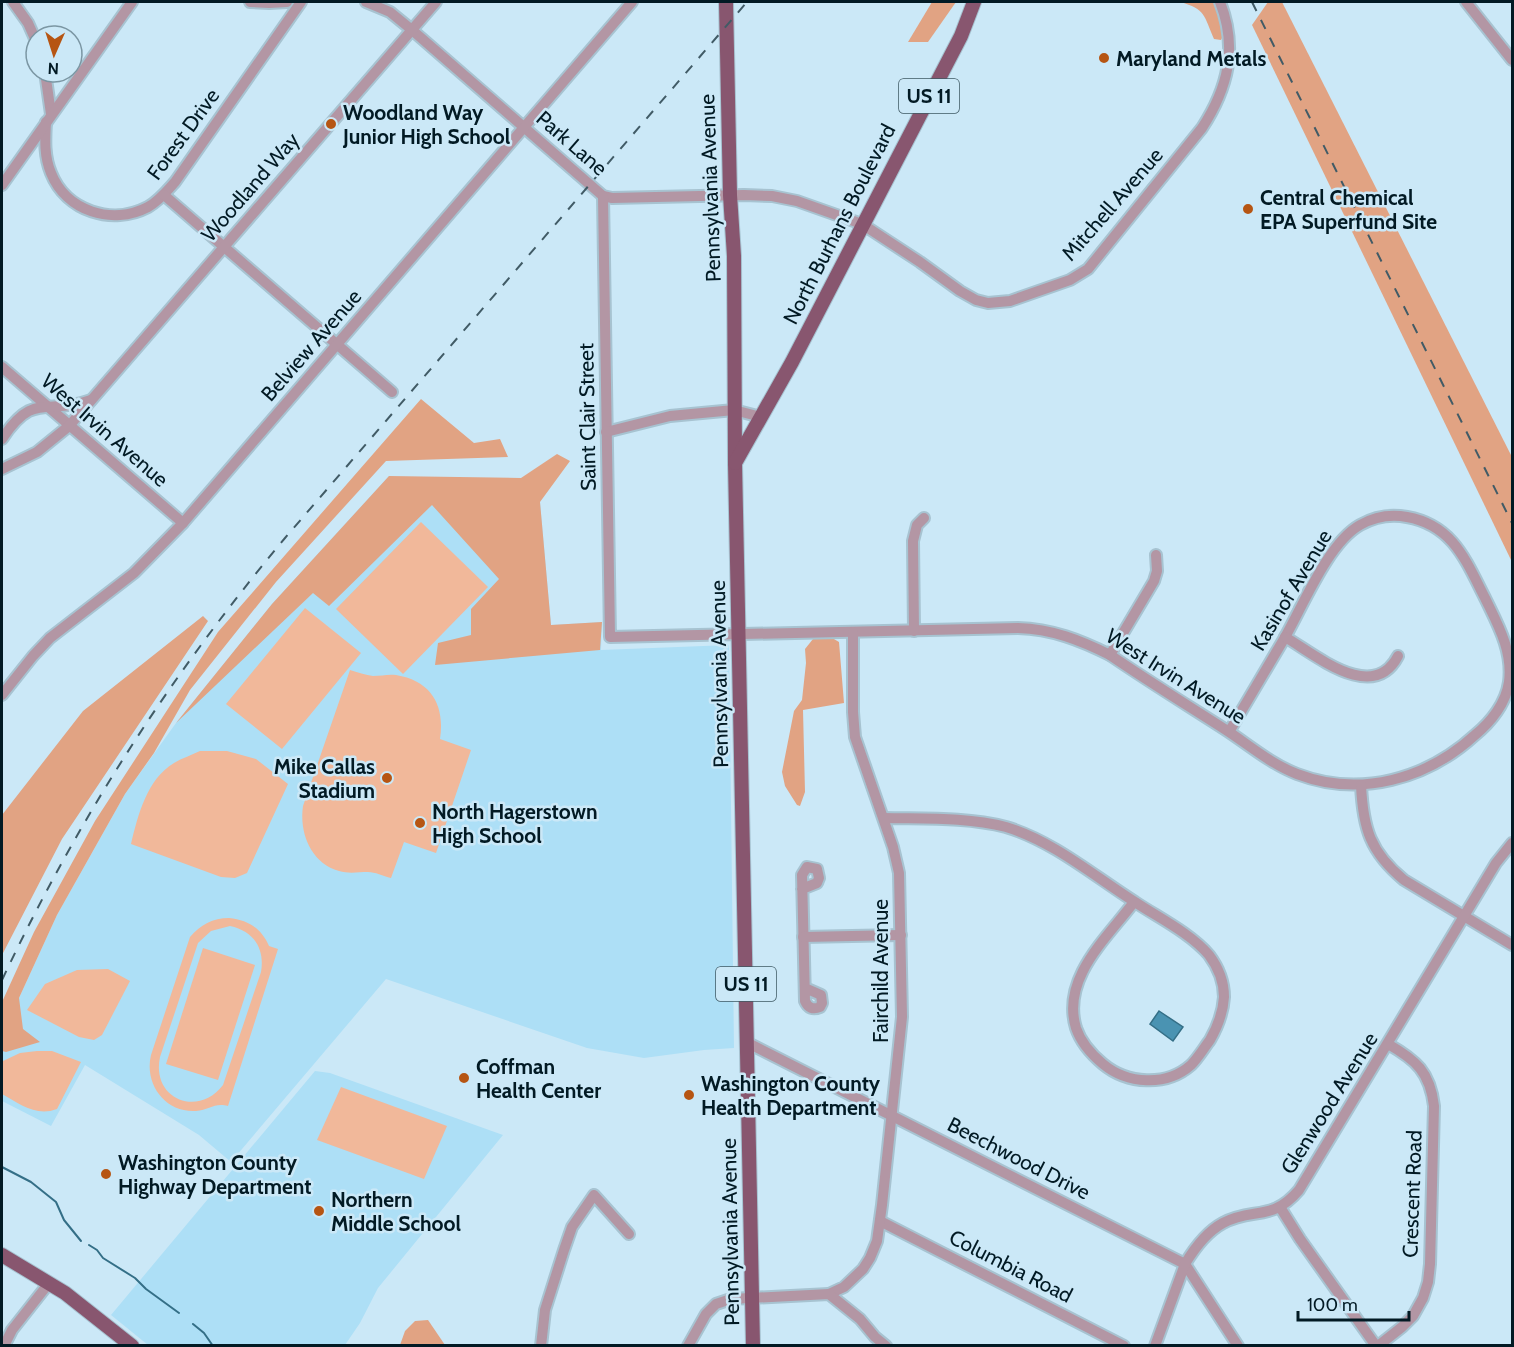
<svg xmlns="http://www.w3.org/2000/svg" width="1514" height="1347" font-family="Cabin,sans-serif">
	<style>
		.built { fill: #addff6 }
		.green { fill: #f1b89a; fill-rule: evenodd }
		.forest { fill: #e1a383 }
		.water { fill: #4a93b2; stroke: #346f87; stroke-width: 1.5 }
		.lines { fill: none; stroke-linecap: round; stroke-linejoin: round }
		.stream { stroke: #346f87; stroke-width: 2 }
		.minor-casing { stroke: #a7c3d1; stroke-width: 14 }
		.major-casing { stroke: #a7c3d1; stroke-width: 16 }
		.minor { stroke: #b396a4; stroke-width: 10 }
		.major { stroke: #88566f; stroke-width: 14 }
		.rail { stroke: #415b66; stroke-width: 2; stroke-dasharray: 10 10; stroke-linecap: butt }
		.poi-dot { fill: #b65513; stroke: #cbe8f7; stroke-width: 2 }
		.labels { text-anchor: middle; dominant-baseline: central; stroke-width: 5; stroke-linejoin: round; paint-order: stroke }
		.shield { fill: #cbe8f7; stroke: #3e5863; stroke-width: 1.5 }
		.shield-label { font-size: 20px; font-weight: bold; fill: #021a24 }
		.poi-label { font-size: 21px; font-weight: bold; fill: #021a24; stroke: #cbe8f7; text-anchor: start }
		.street-label { font-size: 21px; fill: #021a24; stroke: #cbe8f7 }
	</style>
	<rect width="100%" height="100%" fill="#cbe8f7"/>
	<g class="built">
		<polygon points="389,476 540,502 551,625 602,622 601,650 729,645 734,1048 704,1050 644,1058 587,1048 386,979 231,1162 199,1135 85,1065 51,1126 2,1101 2,1027 19,998 57,915 125,794 176,723 272,604"/>
		<polygon points="315,1071 330,1073 503,1135 378,1288 360,1323 345,1345 148,1345 111,1315"/>
	</g>
	<g class="green">
		<polygon points="421,522 488,587 403,674 336,609"/>
		<polygon points="305,608 361,653 282,749 226,704"/>
		<path d="M350,670C357,672 366,675 373,676C381,676 388,674 396,675C432,681 445,706 440,739L471,750L436,853L404,842L391,878C383,876 375,872 368,872C358,872 349,874 339,871C311,863 299,833 303,806Z"/>
		<path d="M200,751H227L256,759L288,784L247,873L235,878L221,877L131,844C138,815 147,779 174,763C182,758 192,755 200,751Z"/>
		<path d="M229,918C248,920 261,928 269,946L278,949L228,1106C215,1102 209,1110 196,1111C165,1113 144,1084 151,1055L190,937C200,925 213,918 229,918ZM230,926C254,931 265,949 261,972L223,1085C198,1118 151,1099 160,1057L198,943L211,931Z"/>
		<polygon points="203,948 255,965 218,1080 166,1064"/>
		<polygon points="108,969 130,981 102,1035 94,1040 79,1037 27,1010 45,984 77,970"/>
		<path d="M37,1051H52L81,1062L57,1109C36,1117 20,1104 2,1094L3,1061L20,1053Z"/>
		<polygon points="341,1087 447,1126 424,1179 317,1140"/>
	</g>
	<g class="forest">
		<polygon points="932,2 956,2 928,42 908,42"/>
		<path d="M1180,2H1217L1224,34L1221,40L1214,39C1204,16 1206,9 1180,2Z"/>
		<polygon points="1268,2 1282,2 1512,457 1512,562 1252,25"/>
		<polygon points="421,399 474,443 500,439 508,457 386,461 276,582 190,690 154,753 125,794 57,915 19,998 23,1029 40,1042 6,1052 2,1051 2,1002 34,932 95,821 218,632"/>
		<polygon points="557,454 570,461 540,502 551,625 602,622 600,650 435,665 438,643 471,635 471,609 499,579 432,505 329,606 313,593 176,723 272,604 389,476 521,478"/>
		<polygon points="203,616 208,621 62,839 2,955 2,815 83,711"/>
		<polygon points="827,635 839,642 844,703 803,710 805,792 800,806 797,805 785,786 782,772 794,711 802,700 806,663 805,649 813,639"/>
		<polygon points="428,1320 445,1345 400,1345 405,1331 415,1321"/>
	</g>
	<polygon class="water" points="1159,1011 1183,1027 1173,1041 1150,1024"/>
	<g class="lines">
		<g class="stream">
			<polyline points="2,1167 31,1182 56,1202 64,1220 81,1241"/>
			<polyline points="89,1245 97,1250 103,1258 135,1278 146,1289 179,1313"/>
			<polyline points="193,1324 204,1333 213,1346"/>
		</g>
		<defs>
			<g id="minor">
				<polyline points="13,2 28,23 36,41"/>
				<polyline points="250,2 269,3 287,2"/>
				<path d="M366,2L390,12L412,30L603,196L612,198L744,195L772,196L797,201L862,224L920,262L960,291L976,300L988,303L1010,301L1070,280L1088,269L1202,128C1228,88 1238,48 1220,2"/>
				<polyline points="1466,2 1512,60"/>
				<polyline points="45,72 51,114"/>
				<path d="M46,122C45,140 44,156 51,173C66,211 112,226 148,207C159,201 167,191 175,182L301,2"/>
				<polyline points="2,185 132,2"/>
				<polyline points="164,195 392,392"/>
				<path d="M603,196L610,637L1018,628C1052,629 1080,640 1110,655C1148,681 1187,705 1226,730C1249,745 1271,764 1297,774C1360,798 1427,779 1475,735C1491,722 1506,703 1509,682C1513,651 1498,625 1485,598C1466,561 1453,525 1407,517C1391,514 1374,517 1360,525C1328,543 1303,606 1284,639C1266,670 1247,701 1229,732"/>
				<polyline points="2,367 183,523"/>
				<polyline points="606,432 670,416 734,410 761,417"/>
				<path d="M2,439C34,390 47,416 91,400"/>
				<polyline points="2,469 37,452 69,426 436,2"/>
				<polyline points="914,631 913,541 917,525 924,518"/>
				<path d="M1285,637C1316,655 1373,704 1398,656"/>
				<polyline points="1110,655 1154,581 1157,571 1156,555"/>
				<polyline points="2,695 33,656 50,638 134,573 183,523 632,2"/>
				<path d="M1361,785C1363,828 1370,852 1404,880L1512,945"/>
				<path d="M884,818C924,819 967,817 1006,827C1053,841 1094,876 1135,902C1159,918 1190,933 1209,955C1218,967 1224,982 1224,997C1223,1013 1218,1026 1210,1040C1204,1048 1198,1058 1191,1065C1166,1087 1127,1084 1103,1064C1091,1054 1081,1043 1076,1028C1061,978 1107,938 1134,902"/>
				<path d="M802,889L817,883L819,878L817,869L807,867L802,875L805,1001C808,1008 813,1010 820,1007L822,1003L821,995L805,988"/>
				<polyline points="803,937 901,935"/>
				<polyline points="748,1043 1185,1264 1238,1346"/>
				<polyline points="1280,1207 1300,1239 1376,1346"/>
				<polyline points="880,1221 1124,1346"/>
				<polyline points="829,1294 844,1287 863,1269 870,1258 877,1241 882,1205 902,1017 899,873 893,847 855,737 853,712 853,632"/>
				<polyline points="4,1346 12,1330 49,1283"/>
				<polyline points="541,1346 545,1310 564,1250 572,1227 594,1195 629,1234"/>
				<polyline points="688,1346 706,1314 716,1304 731,1299 829,1294 860,1319 875,1337 886,1346"/>
				<path d="M1155,1346L1185,1264C1194,1249 1208,1231 1223,1223C1253,1207 1272,1222 1299,1190L1496,863L1512,843"/>
				<path d="M1378,1346L1402,1327L1413,1316L1423,1298L1428,1282L1430,1264L1434,1106C1430,1072 1416,1060 1388,1044"/>
			</g>
			<g id="major">
				<polyline points="726,2 730,195 734,256 735,463 753,1346"/>
				<polyline points="735,463 792,362 961,36 974,2"/>
				<polyline points="2,1255 65,1293 132,1346"/>
			</g>
		</defs>
		<use href="#minor" class="minor-casing"/>
		<use href="#major" class="major-casing"/>
		<use href="#minor" class="minor"/>
		<use href="#major" class="major"/>
		<g class="rail">
			<polyline points="1252,2 1512,523"/>
			<path d="M2,980C79,817 169,677 285,538L747,2"/>
		</g>
	</g>
	<g class="poi-dot">
		<circle cx="1104" cy="58" r="6"/>
		<circle cx="331" cy="124" r="6"/>
		<circle cx="1248" cy="209" r="6"/>
		<circle cx="387" cy="778" r="6"/>
		<circle cx="420" cy="823" r="6"/>
		<circle cx="464" cy="1078" r="6"/>
		<circle cx="689" cy="1095" r="6"/>
		<circle cx="106" cy="1174" r="6"/>
		<circle cx="319" cy="1211" r="6"/>
	</g>
	<g class="labels">
		<g class="shield">
			<rect x="899" y="79" width="60" height="34" rx="4.5"/>
			<rect x="716" y="967" width="60" height="34" rx="4.5"/>
		</g>
		<g class="shield-label">
			<text x="929" y="96">US 11</text>
			<text x="746" y="984">US 11</text>
		</g>
		<g class="poi-label">
			<text x="1116" y="58">Maryland Metals</text>
			<text x="343" y="112">Woodland Way<tspan x="343" dy="24">Junior High School</tspan></text>
			<text x="1260" y="197">Central Chemical<tspan x="1260" dy="24">EPA Superfund Site</tspan></text>
			<text x="375" y="766" text-anchor="end">Mike Callas<tspan x="375" dy="24">Stadium</tspan></text>
			<text x="432" y="811">North Hagerstown<tspan x="432" dy="24">High School</tspan></text>
			<text x="476" y="1066">Coffman<tspan x="476" dy="24">Health Center</tspan></text>
			<text x="701" y="1083">Washington County<tspan x="701" dy="24">Health Department</tspan></text>
			<text x="118" y="1162">Washington County<tspan x="118" dy="24">Highway Department</tspan></text>
			<text x="331" y="1199">Northern<tspan x="331" dy="24">Middle School</tspan></text>
		</g>
		<g class="street-label">
			<text transform="translate(183 134) rotate(-54)">Forest Drive</text>
			<text transform="translate(572 143) rotate(41)">Park Lane</text>
			<text transform="translate(250 187) rotate(-49)">Woodland Way</text>
			<text transform="translate(710 188) rotate(-92)">Pennsylvania Avenue</text>
			<text transform="translate(1112 204) rotate(-49)">Mitchell Avenue</text>
			<text transform="translate(839 224) rotate(-63)">North Burhans Boulevard</text>
			<text transform="translate(311 345) rotate(-49)">Belview Avenue</text>
			<text transform="translate(587 417) rotate(-91)">Saint Clair Street</text>
			<text transform="translate(105 430) rotate(41)">West Irvin Avenue</text>
			<text transform="translate(1291 590) rotate(-59)">Kasinof Avenue</text>
			<text transform="translate(719 674) rotate(-91)">Pennsylvania Avenue</text>
			<text transform="translate(1176 676) rotate(32)">West Irvin Avenue</text>
			<text transform="translate(880 971) rotate(-90)">Fairchild Avenue</text>
			<text transform="translate(1329 1103) rotate(-58)">Glenwood Avenue</text>
			<text transform="translate(1019 1158) rotate(27)">Beechwood Drive</text>
			<text transform="translate(1412 1194) rotate(-88)">Crescent Road</text>
			<text transform="translate(730 1232) rotate(-91)">Pennsylvania Avenue</text>
			<text transform="translate(1011 1266) rotate(27)">Columbia Road</text>
		</g>
	</g>
	<rect width="1514" height="1347" fill="none" stroke="#021a24" stroke-width="6"/>
	<g transform="translate(54 54) rotate(183)"><circle r="28" fill="#cbe8f7" stroke="#7b96a3" stroke-width="1.5"/>
	<path d="M0-4.5L10 22L0 15L-10 22Z" fill="#b65513"/>
	<text y="-9" font-size="16" font-weight="bold" text-anchor="middle" fill="#021a24">N</text>
	</g>
	<path d="M1298 1311v9h111v-9" fill="none" stroke="#021a24" stroke-width="3"/>
	<text x="1307" y="1311" font-size="18" fill="#021a24" stroke="#cbe8f7" stroke-width="4.5" paint-order="stroke">100 m</text>
</svg>
